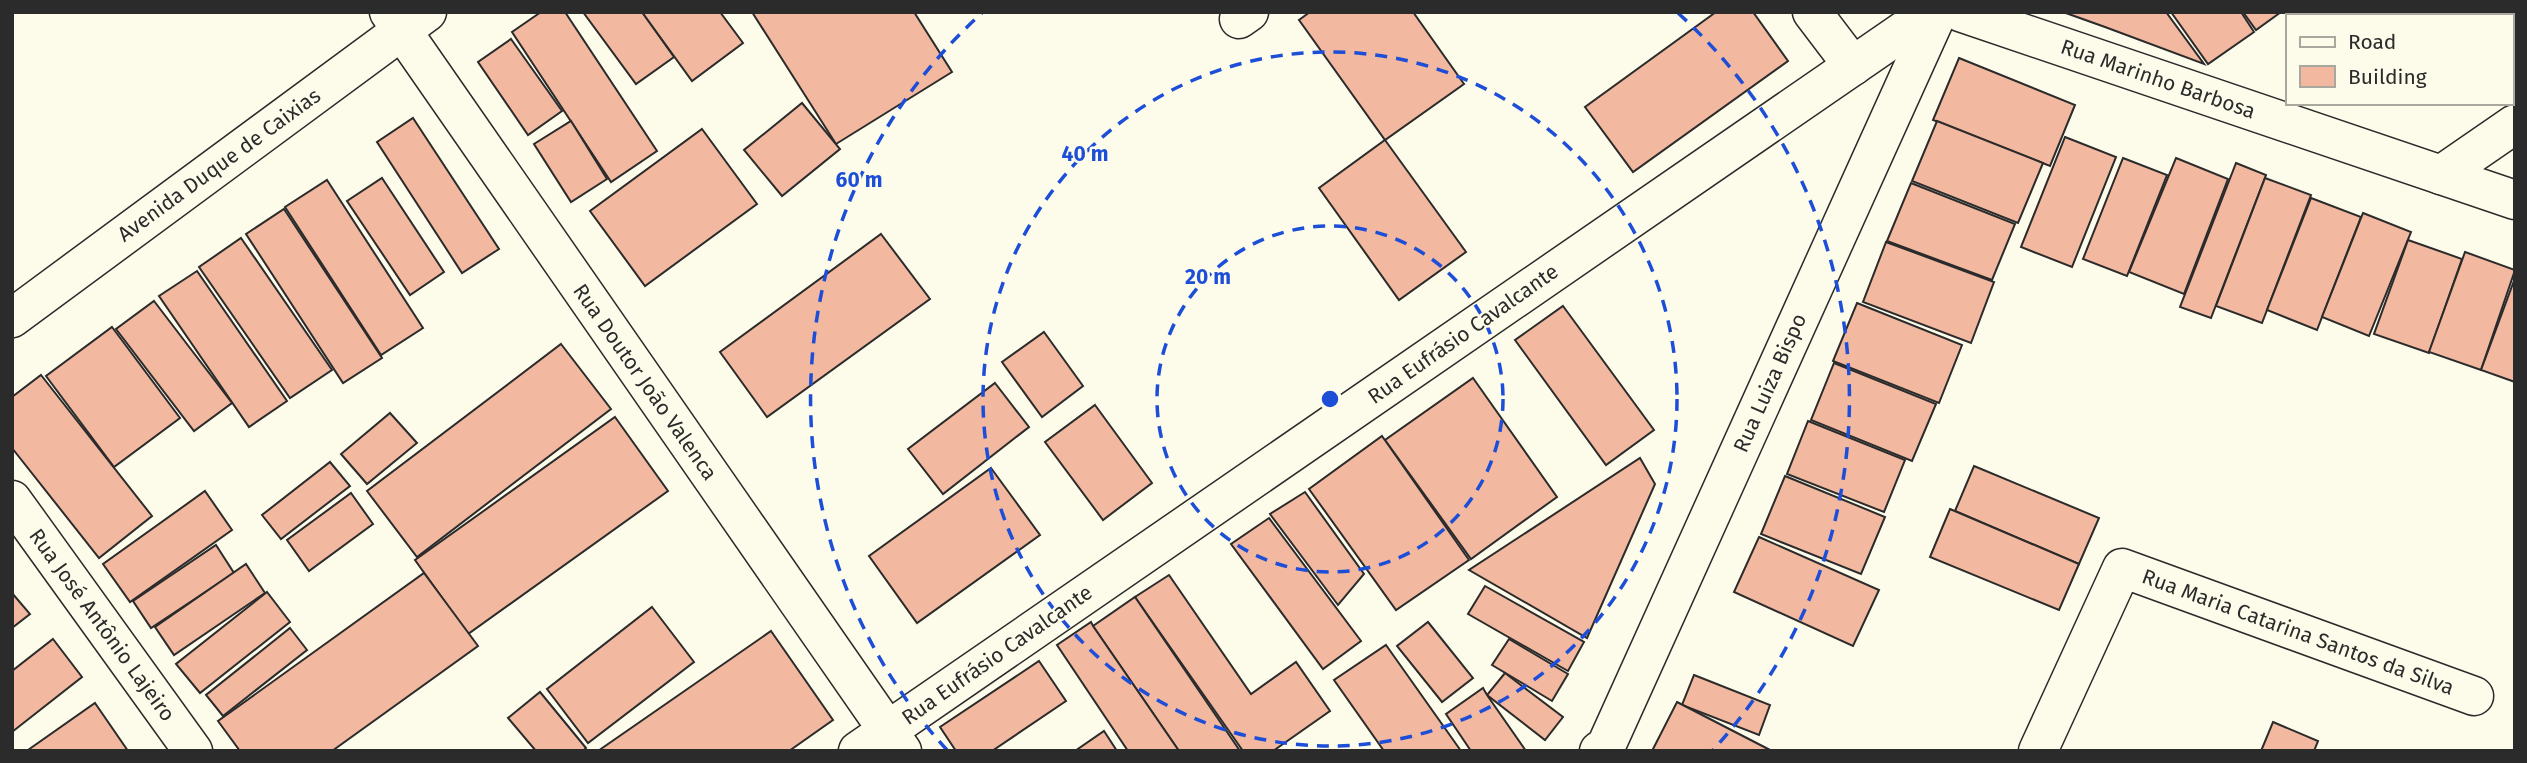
<svg xmlns="http://www.w3.org/2000/svg" width="2527" height="763" font-family="'Fira Sans',sans-serif">
	<style>
		.building { fill: #f2b8a0; stroke: #2b2b2b; stroke-width: 2 }
		.lines { fill: none; stroke-linecap: round; stroke-linejoin: round }
		.minor-casing { stroke: #2b2b2b; stroke-width: 41 }
		.minor { stroke: #fdfbea; stroke-width: 38 }
		.ring { fill: none; stroke: #1d4ed8; stroke-width: 3.5; stroke-dasharray: 12 9 }
		.labels { text-anchor: middle; dominant-baseline: central; stroke-width: 5; stroke-linejoin: round; paint-order: stroke }
		.street-label { font-size: 21px; fill: #2b2b2b; stroke: #fdfbea }
		.centre { fill: #1d4ed8; stroke: #fdfbea; stroke-width: 3.5 }
		.ring-label { font-size: 21px; text-anchor: middle; font-weight: bold; fill: #1d4ed8; stroke: #fdfbea; stroke-width: 5; stroke-linejoin: round; paint-order: stroke }
	</style>
	<rect width="100%" height="100%" fill="#fdfbea"/>
	<g class="building">
		<polygon points="541,12 565,12 657,151 611,182 512,32"/>
		<polygon points="583,12 642,12 674,57 636,84"/>
		<polygon points="642,12 720,12 743,43 692,81"/>
		<polygon points="752,12 914,12 952,72 836,144"/>
		<polygon points="1310,12 1413,12 1464,84 1385,140 1299,20"/>
		<polygon points="1716,12 1753,12 1788,61 1633,172 1585,107"/>
		<polygon points="2063,12 2166,12 2204,64 2105,27"/>
		<polygon points="2171,12 2241,12 2254,32 2208,64"/>
		<polygon points="2243,12 2281,12 2256,30"/>
		<polygon points="511,39 562,111 528,135 478,62"/>
		<polygon points="1959,58 2075,105 2050,166 1933,120"/>
		<polygon points="802,103 840,149 782,196 744,150"/>
		<polygon points="413,118 499,249 462,273 377,142"/>
		<polygon points="571,121 607,179 571,202 534,144"/>
		<polygon points="1937,121 2043,163 2018,223 1912,181"/>
		<polygon points="702,129 757,204 645,286 590,211"/>
		<polygon points="2065,137 2116,157 2072,267 2021,247"/>
		<polygon points="1385,140 1466,252 1399,300 1319,188"/>
		<polygon points="2123,158 2167,175 2127,276 2083,259"/>
		<polygon points="2176,158 2228,179 2184,294 2129,272"/>
		<polygon points="2236,163 2266,175 2211,318 2180,307"/>
		<polygon points="382,178 444,272 410,295 347,201"/>
		<polygon points="2265,178 2311,195 2262,323 2216,306"/>
		<polygon points="327,180 423,328 381,355 285,207"/>
		<polygon points="1911,183 2015,224 1992,280 1887,241"/>
		<polygon points="2311,198 2361,217 2317,330 2267,310"/>
		<polygon points="284,209 382,358 343,383 246,234"/>
		<polygon points="2363,213 2411,232 2369,336 2322,317"/>
		<polygon points="881,234 930,299 767,417 720,352"/>
		<polygon points="241,238 332,370 290,398 199,267"/>
		<polygon points="2408,240 2462,259 2429,353 2374,334"/>
		<polygon points="1886,242 1994,282 1971,343 1863,302"/>
		<polygon points="2465,252 2515,270 2481,370 2429,352"/>
		<polygon points="197,271 287,401 249,427 159,296"/>
		<polygon points="2515,278 2515,382 2481,370"/>
		<polygon points="154,301 232,403 194,431 116,329"/>
		<polygon points="1857,303 1962,345 1939,403 1833,361"/>
		<polygon points="1563,306 1654,430 1606,465 1515,340"/>
		<polygon points="112,327 180,418 114,467 46,376"/>
		<polygon points="1044,332 1083,386 1042,417 1002,362"/>
		<polygon points="561,344 611,409 417,557 367,491"/>
		<polygon points="1834,363 1936,404 1912,461 1811,420"/>
		<polygon points="41,375 152,516 99,558 12,448 12,397"/>
		<polygon points="1473,378 1557,497 1471,559 1385,440"/>
		<polygon points="995,383 1029,427 943,494 908,449"/>
		<polygon points="1095,405 1152,483 1103,520 1045,442"/>
		<polygon points="390,413 417,443 367,484 341,454"/>
		<polygon points="615,417 668,491 468,634 415,560"/>
		<polygon points="1808,421 1905,460 1884,512 1787,474"/>
		<polygon points="1382,436 1469,560 1396,610 1309,489"/>
		<polygon points="1640,458 1655,484 1587,638 1469,570"/>
		<polygon points="330,462 350,486 281,539 262,515"/>
		<polygon points="1974,466 2099,518 2079,564 1955,511"/>
		<polygon points="991,468 1040,535 917,623 869,556"/>
		<polygon points="1785,476 1885,517 1861,574 1761,534"/>
		<polygon points="205,491 232,530 130,602 103,564"/>
		<polygon points="1305,492 1364,574 1338,605 1270,514"/>
		<polygon points="351,493 373,524 309,571 287,540"/>
		<polygon points="1950,509 2079,564 2059,610 1930,557"/>
		<polygon points="1269,518 1361,641 1323,669 1231,544"/>
		<polygon points="1759,537 1879,590 1853,646 1734,592"/>
		<polygon points="216,545 234,573 151,628 133,601"/>
		<polygon points="246,564 265,593 174,655 155,627"/>
		<polygon points="424,573 478,646 332,751 240,751 218,721"/>
		<polygon points="1169,575 1251,694 1296,662 1330,711 1273,751 1243,751 1135,597"/>
		<polygon points="1485,586 1584,642 1568,671 1468,614"/>
		<polygon points="267,592 290,622 200,693 176,664"/>
		<polygon points="12,593 30,614 12,628"/>
		<polygon points="1135,597 1240,751 1179,751 1093,626"/>
		<polygon points="652,607 694,662 588,743 547,689"/>
		<polygon points="1091,622 1093,626 1179,751 1128,751 1057,645"/>
		<polygon points="1428,622 1473,678 1442,702 1397,646"/>
		<polygon points="290,628 307,650 223,716 206,695"/>
		<polygon points="771,631 833,720 789,751 598,751"/>
		<polygon points="53,639 82,677 12,732 12,671"/>
		<polygon points="1509,639 1568,674 1552,701 1492,665"/>
		<polygon points="1386,645 1461,751 1384,751 1334,680"/>
		<polygon points="1039,661 1066,701 992,751 956,751 940,727"/>
		<polygon points="1505,673 1563,717 1545,740 1487,695"/>
		<polygon points="1694,675 1770,705 1759,735 1682,705"/>
		<polygon points="1483,688 1487,695 1526,751 1471,751 1446,714"/>
		<polygon points="540,692 586,748 583,751 536,751 508,718"/>
		<polygon points="1677,702 1772,751 1652,751"/>
		<polygon points="95,703 128,751 28,750"/>
		<polygon points="2273,722 2318,741 2314,751 2261,751"/>
		<polygon points="1104,731 1117,751 1075,751"/>
	</g>
	<g class="lines">
		<defs>
			<g id="minor">
				<polyline points="389,12 902,751"/>
				<polyline points="1812,12 1853,66"/>
				<polyline points="1960,12 2515,200"/>
				<polyline points="1239,19 1249,12"/>
				<polyline points="2441,175 2515,124"/>
				<polyline points="12,318 427,12"/>
				<polyline points="12,500 193,751"/>
				<polyline points="858,751 1931,12"/>
				<polyline points="1599,751 1606,746 1938,12"/>
				<polyline points="2038,751 2122,568 2474,696"/>
			</g>
		</defs>
		<use href="#minor" class="minor-casing"/>
		<use href="#minor" class="minor"/>
	</g>
	<g class="ring">
		<circle cx="1330" cy="399" r="173"/>
		<circle cx="1330" cy="399" r="347"/>
		<path d="M947 750A520 520 0 0 1 982 13M1678 13A520 520 0 0 1 1713 750"/>
	</g>
	<g class="labels">
		<g class="street-label">
			<text transform="translate(2158 79) rotate(19)">Rua Marinho Barbosa</text>
			<text transform="translate(219 165) rotate(-36)">Avenida Duque de Caixias</text>
			<text transform="translate(1463 334) rotate(-35)">Rua Eufrásio Cavalcante</text>
			<text transform="translate(645 382) rotate(55)">Rua Doutor João Valenca</text>
			<text transform="translate(1770 383) rotate(-66)">Rua Luiza Bispo</text>
			<text transform="translate(102 625) rotate(54)">Rua José Antônio Lajeiro</text>
			<text transform="translate(2298 632) rotate(20)">Rua Maria Catarina Santos da Silva</text>
			<text transform="translate(997 655) rotate(-35)">Rua Eufrásio Cavalcante</text>
		</g>
	</g>
	<circle cx="1330" cy="399" r="10" class="centre"/>
	<g class="ring-label">
		<text x="1085" y="161">40 m</text>
		<text x="859" y="187">60 m</text>
		<text x="1208" y="284">20 m</text>
	</g>
	<rect width="2527" height="763" fill="none" stroke="#2b2b2b" stroke-width="28"/>
	<rect x="2286" y="14" width="228" height="91" fill="#fdfbea" stroke="#a9a89e" stroke-width="2"/>
	<rect x="2300" y="37" width="35" height="10" fill="#fdfbea" stroke="#a9a89e" stroke-width="2"/>
	<text x="2348" y="49" font-size="21" fill="#2b2b2b">Road</text>
	<rect x="2300" y="66" width="35" height="21" fill="#f2b8a0" stroke="#a9a89e" stroke-width="2"/>
	<text x="2348" y="84" font-size="21" fill="#2b2b2b">Building</text>
</svg>
